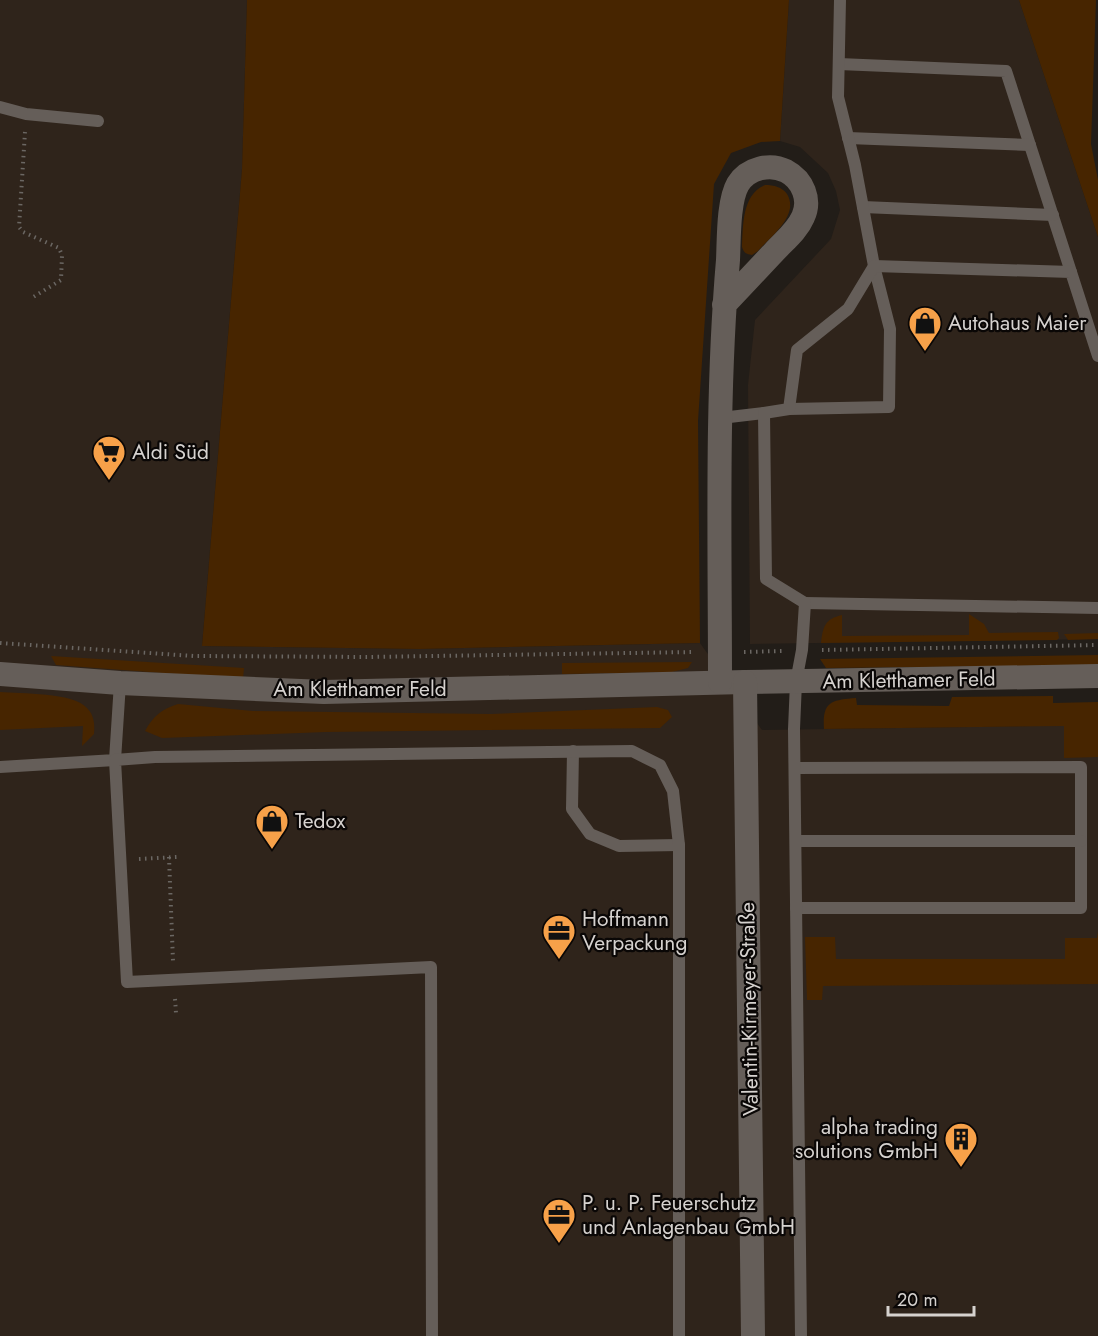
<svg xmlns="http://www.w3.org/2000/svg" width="1098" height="1336" font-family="Jost,sans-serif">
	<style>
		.built { fill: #2f241b }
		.green { fill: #472500 }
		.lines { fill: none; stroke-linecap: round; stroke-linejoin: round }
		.path { stroke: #6b6763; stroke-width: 4; stroke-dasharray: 1.5 4.5; stroke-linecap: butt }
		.service { stroke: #655e59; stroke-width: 12 }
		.minor { stroke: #655e59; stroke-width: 24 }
		.labels { text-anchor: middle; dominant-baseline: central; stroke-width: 4.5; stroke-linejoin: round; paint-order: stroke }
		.poi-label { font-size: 21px; fill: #d6d2cf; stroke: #0a0706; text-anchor: start }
		.street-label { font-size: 21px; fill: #d6d2cf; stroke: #0a0706 }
	</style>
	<rect width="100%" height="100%" fill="#221d18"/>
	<g class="built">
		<polygon points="0,0 247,0 242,169 202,646 419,649 700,643 762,730 1098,725 1098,1336 0,1336"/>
		<polygon points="789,0 1019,0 1098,237 1098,639 750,644 748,385 755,320 831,239 840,210 836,191 828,173 800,147 780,141"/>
	</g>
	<g class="green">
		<polygon points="247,0 789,0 780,141 761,142 731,153 714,184 698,421 700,643 419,649 202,646 242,169"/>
		<polygon points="1019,0 1096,0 1091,144 1098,180 1098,237"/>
		<path d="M765,185C774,185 782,187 787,194C800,215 770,237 758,251L752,255C746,254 744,253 742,247C743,226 742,194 765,185Z"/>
		<path d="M969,614L984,624L989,633L1058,632L1059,638L1057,640L821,643C823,626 825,619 842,615V636L969,635Z"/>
		<polygon points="1098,633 1098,639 1068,640 1064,634"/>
		<polygon points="1098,655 1098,665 826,668 820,659"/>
		<polygon points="51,656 244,668 243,679 56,665"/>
		<polygon points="692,662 688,668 672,672 562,674 562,663"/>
		<path d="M0,692C21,694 73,692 87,708C94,715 95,724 94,734L82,746L83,726L0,730Z"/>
		<path d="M1053,696V703L1098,702V757L1064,758V726L824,729C822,701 832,700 856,698L857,705L949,706L952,697Z"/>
		<path d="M178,704L253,711L491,714L657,707L668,710L672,717L660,728L326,732L162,738L145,731C153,716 162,709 178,704Z"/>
		<polygon points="1098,932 1098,984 823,986 822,1000 807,1000 805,937 835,937 836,959 1065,959 1065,938 1097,938"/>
	</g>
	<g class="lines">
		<g class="path">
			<polyline points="25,132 19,227 23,232 59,248 62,255 61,280 30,299"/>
			<polyline points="0,643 194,656 367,657 695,652"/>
			<polyline points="822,650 1098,645"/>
			<polyline points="744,652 782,651"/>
			<polyline points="169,857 173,961"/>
			<polyline points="139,859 177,857"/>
			<polyline points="175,999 176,1013"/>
		</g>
		<g class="service">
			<polyline points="839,64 1006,71 1071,272"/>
			<polyline points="0,107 26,114 98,121"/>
			<polyline points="848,138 1030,145"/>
			<polyline points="863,207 1053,215"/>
			<polyline points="789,409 889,407 890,329 874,266 855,165 838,97 840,0"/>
			<polyline points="721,418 764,413"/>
			<polyline points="805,603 1098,608"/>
			<polyline points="573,751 572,809 590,834 619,846 679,845"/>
			<polyline points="0,767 115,760 120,683"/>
			<polyline points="795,768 1081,767 1081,908 796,908"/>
			<polyline points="796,841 1081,841"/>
			<polyline points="432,1336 431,967 127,982 115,760 155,757 632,751 660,765 673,791 679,845 679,1336"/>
			<polyline points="801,1336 794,729 796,682 802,650 805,603 766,579 764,413 789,409 797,350 848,309 874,266 1071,272 1098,356"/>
		</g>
		<g class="minor">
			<polyline points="0,674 120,683 324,692 745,682 1098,676"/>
			<path d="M720,682C720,542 716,400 728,260C729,240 728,201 738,184C748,168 770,163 786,171C803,180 811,200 803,217C797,231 784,241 774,252C757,270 741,287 724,305"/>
			<polyline points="745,682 753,1336"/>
		</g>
	</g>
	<defs>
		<symbol id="shop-pin" viewBox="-11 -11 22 30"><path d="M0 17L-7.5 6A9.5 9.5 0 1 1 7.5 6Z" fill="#f7a149" stroke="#0a0706"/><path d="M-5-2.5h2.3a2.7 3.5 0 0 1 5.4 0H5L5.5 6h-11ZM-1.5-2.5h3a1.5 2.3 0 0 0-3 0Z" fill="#111"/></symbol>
		<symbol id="supermarket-pin" viewBox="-11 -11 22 30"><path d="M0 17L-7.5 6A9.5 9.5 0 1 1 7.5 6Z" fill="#f7a149" stroke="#0a0706"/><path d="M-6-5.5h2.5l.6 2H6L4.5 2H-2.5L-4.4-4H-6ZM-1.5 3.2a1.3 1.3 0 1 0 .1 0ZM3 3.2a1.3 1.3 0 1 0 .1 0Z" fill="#111"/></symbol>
		<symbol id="office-pin" viewBox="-11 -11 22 30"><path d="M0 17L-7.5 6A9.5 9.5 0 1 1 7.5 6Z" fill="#f7a149" stroke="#0a0706"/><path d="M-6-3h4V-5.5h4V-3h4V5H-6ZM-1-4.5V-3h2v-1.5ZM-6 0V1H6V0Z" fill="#111"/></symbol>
		<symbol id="building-pin" viewBox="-11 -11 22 30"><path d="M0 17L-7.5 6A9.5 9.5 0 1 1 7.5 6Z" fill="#f7a149" stroke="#0a0706"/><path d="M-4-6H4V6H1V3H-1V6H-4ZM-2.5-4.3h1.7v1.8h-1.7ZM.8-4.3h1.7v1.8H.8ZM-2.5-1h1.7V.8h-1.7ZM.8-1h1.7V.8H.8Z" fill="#111"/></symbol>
	</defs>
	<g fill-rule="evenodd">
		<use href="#shop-pin" x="906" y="304" width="38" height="52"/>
		<use href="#supermarket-pin" x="90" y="433" width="38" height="52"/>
		<use href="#shop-pin" x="253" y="802" width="38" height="52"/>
		<use href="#office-pin" x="540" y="912" width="38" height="52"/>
		<use href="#building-pin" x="942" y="1120" width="38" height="52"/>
		<use href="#office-pin" x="540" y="1196" width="38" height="52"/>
	</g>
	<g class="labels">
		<g class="poi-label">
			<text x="948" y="323">Autohaus Maier</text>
			<text x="132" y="452">Aldi Süd</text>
			<text x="295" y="821">Tedox</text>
			<text x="582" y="919">Hoffmann<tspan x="582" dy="24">Verpackung</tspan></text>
			<text x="938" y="1127" text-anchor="end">alpha trading<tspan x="938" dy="24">solutions GmbH</tspan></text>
			<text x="582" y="1203">P. u. P. Feuerschutz<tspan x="582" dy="24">und Anlagenbau GmbH</tspan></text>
		</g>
		<g class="street-label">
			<text transform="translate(909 680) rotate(-1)">Am Kletthamer Feld</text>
			<text x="360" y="689">Am Kletthamer Feld</text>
			<text transform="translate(749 1009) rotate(-91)">Valentin-Kirmeyer-Straße</text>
		</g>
	</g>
	<path d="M888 1306v9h86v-9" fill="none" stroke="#d6d2cf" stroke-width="3"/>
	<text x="897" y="1306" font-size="18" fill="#d6d2cf" stroke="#0a0706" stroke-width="4.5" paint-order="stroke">20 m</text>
</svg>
